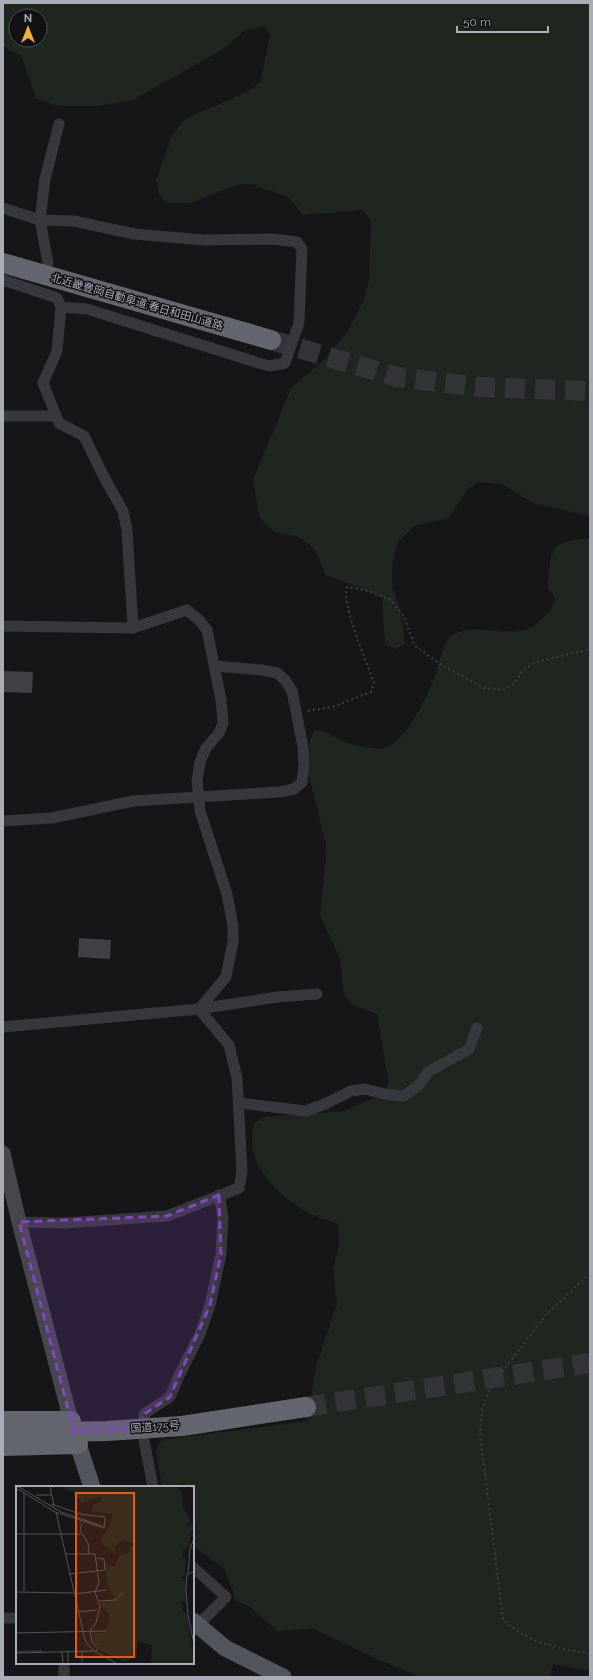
<svg xmlns="http://www.w3.org/2000/svg" width="593" height="1680" font-family="Raleway,'Noto Sans JP',sans-serif">
	<style>
		.green { fill: #1e261f; fill-rule: evenodd }
		.building { fill: #404145 }
		.lines { fill: none; stroke-linecap: round; stroke-linejoin: round }
		.highway-tunnel { stroke: #333438; stroke-width: 20; stroke-dasharray: 20 10; stroke-linecap: butt }
		.path { stroke: #3d3f44; stroke-width: 2; stroke-dasharray: 2 3; stroke-linecap: butt }
		.street { stroke: #37383d; stroke-width: 11 }
		.secondary { stroke: #45474d; stroke-width: 15 }
		.primary { stroke: #53555c; stroke-width: 17 }
		.highway { stroke: #63666e; stroke-width: 20 }
		.highway-bridge { stroke: #63666e; stroke-width: 20 }
		.marked { fill: #8446be; fill-opacity: 0.2; stroke: #8446be; stroke-width: 3; stroke-dasharray: 8 5; stroke-linejoin: round }
		.labels { text-anchor: middle; dominant-baseline: central; stroke-width: 3; stroke-linejoin: round; paint-order: stroke }
		.street-label { font-size: 11px; fill: #a8adb8; stroke: #111113 }
		.inset-river { fill: none; stroke: #2c353c; stroke-width: 2 }
		.inset-road { fill: none; stroke: #505258; stroke-width: 1 }
		.view { fill: #e8590c; fill-opacity: 0.15; stroke: #e8590c; stroke-width: 2 }
		.inset-edge { fill: none; stroke: #a8adb8; stroke-width: 2 }
	</style>
	<rect width="100%" height="100%" fill="#161618"/>
	<g class="green">
		<path d="M3,3H590V516L533,503L502,484L478,482L468,489L449,518L414,526L398,542L392,564V587L400,609L405,644L395,649L385,644L382,597L326,575L316,552L308,543L298,537L275,532L266,525L259,515L253,480L291,388L326,358L348,331L363,302L369,279L371,220L363,210L303,215L288,197L251,184H240L190,203H166L159,194L156,181L171,137L185,119L251,90L260,82L270,36L265,26L244,31L225,48L133,100L98,106H60L36,99L21,55L9,50L3,45ZM16,16H40V40H16Z"/>
		<path d="M590,538V1671L553,1664L550,1677H421L379,1660L314,1629L277,1631L249,1606L236,1601L225,1569L193,1546V1487H162L156,1450L161,1440L307,1421L316,1367L337,1304L333,1269L339,1246L338,1224C326,1219 313,1216 303,1210C273,1192 242,1158 255,1122L265,1117L344,1111L376,1097L389,1084L377,1014L351,1004L344,994L340,959L320,915L326,856V844L309,775L310,740L315,730C329,731 333,738 345,742C351,745 378,750 384,748C405,744 429,694 435,675C440,663 442,641 454,634C482,620 516,645 541,620C549,612 553,608 555,597L548,588C551,549 547,542 590,538Z"/>
	</g>
	<g class="building">
		<polygon points="3,671 33,672 32,693 3,692"/>
		<polygon points="79,938 111,940 110,959 78,957"/>
	</g>
	<g class="lines">
		<g class="highway-tunnel">
			<polyline points="271,340 397,377 479,387 590,391"/>
			<polyline points="306,1407 590,1363"/>
		</g>
		<g class="path">
			<path d="M308,711L332,707L371,692L374,683C367,662 341,604 347,587L368,591L391,600L403,615L415,646L440,664L484,688L501,690L514,684L523,670L536,662L590,649"/>
			<path d="M590,1273L545,1316L490,1388L482,1409L480,1434L503,1619C527,1643 557,1648 590,1654"/>
		</g>
		<g class="street">
			<polyline points="3,208 40,220 74,221 134,234 204,240 274,239 297,242 302,249 299,323 285,363 270,366 262,364 87,309 61,307"/>
			<polyline points="48,263 40,220 45,179 59,124"/>
			<polyline points="3,280 57,298 61,307 57,351 43,383 59,423 84,436 104,477 123,511 127,530 133,628"/>
			<polyline points="3,416 54,416"/>
			<polyline points="3,626 133,628 187,610 199,620 207,630 221,700 223,723 219,733 206,748 200,762 197,781 200,811 227,894 233,926 233,942 226,977 199,1009"/>
			<polyline points="3,821 52,818 133,801 280,792 294,789 302,782 304,766 303,747 292,691 285,680 277,673 262,670 215,666"/>
			<polyline points="3,1027 199,1009 277,997 317,994"/>
			<polyline points="240,1103 306,1111 325,1104 351,1091 366,1089 384,1094 404,1096 420,1084 428,1072 469,1049 477,1028"/>
			<polyline points="19,1222 65,1223 167,1216 239,1188 242,1171 237,1078 229,1045 199,1009"/>
			<polyline points="153,1487 144,1440 144,1414 170,1397 179,1376 200,1334 210,1305 221,1254 223,1218 219,1195"/>
			<polyline points="193,1567 226,1597 198,1625"/>
			<polyline points="3,1618 17,1618"/>
			<polyline points="64,1663 64,1677"/>
		</g>
		<polyline class="secondary" points="3,1153 19,1222 71,1421"/>
		<g class="primary">
			<polyline points="74,1432 92,1487"/>
			<polyline points="193,1621 225,1648 283,1677"/>
		</g>
		<g class="highway">
			<polyline points="3,263 271,340"/>
			<polyline points="3,1421 71,1421"/>
			<polyline points="182,1426 306,1407"/>
			<polyline points="3,1446 78,1444"/>
		</g>
		<polyline class="highway-bridge" points="3,1433 107,1431 182,1426"/>
	</g>
	<path class="marked" d="M219,1195L221,1254L210,1305L170,1397L144,1414V1428L74,1432L19,1222L167,1216Z"/>
	<g class="labels">
		<g class="street-label">
			<text transform="translate(137 302) rotate(16)">北近畿豊岡自動車道;春日和田山道路</text>
			<text transform="translate(155 1427) rotate(-4)">国道175号</text>
		</g>
	</g>
	<g transform="translate(16 1486)">
		<rect width="178" height="178" fill="#161618"/>
		<path d="M49,0H163L167,10L166,19L175,35L170,40L177,38L178,42L174,46V58L167,66L166,71L170,72L169,90L164,91L169,94L170,118L164,114L167,125L171,128L178,178H135L136,159L122,156L120,171L114,170L113,174L108,176L87,166L78,158L76,148L90,146L93,134V127L87,123L85,117L98,113L91,96L90,79L99,80L104,69L112,68L114,61L118,58L107,54L99,60L98,70L97,65L86,58L85,54L95,37L96,28L75,25L78,19L85,15L86,10L66,17L57,6L49,4Z" fill="#1e261f"/>
		<path class="inset-river" d="M8,7V105M0,166L26,165"/>
		<path class="inset-road" d="M1,0L45,26L86,40M34,0L38,20M166,0L178,1M0,2L39,26L88,42L89,31L64,28L35,18M20,9H36M40,26L67,145M66,37L64,44L72,57L73,68M0,48H65M49,68H79L83,97L79,106M178,86L171,88L170,104L172,129L178,158M172,87L174,62L178,53M53,88L89,84L88,73L81,72M0,106L57,107M58,108L91,104M83,115L99,114L107,107M62,126L81,124M67,146L70,156L78,165L102,178M0,147L90,145M66,165V178M46,166L47,178M79,166L82,163L76,156L74,145L80,137L84,121L79,106M0,167L78,165M52,178V165"/>
		<path class="view" d="M60,7H118V171H60Z"/>
		<rect width="178" height="178" class="inset-edge"/>
	</g>
	<rect width="593" height="1680" fill="none" stroke="#a8adb8" stroke-width="8"/>
	<g transform="translate(28 28)"><circle r="19" fill="#111113" stroke="#4d4f55"/>
	<path d="M0-3L7 15L0 10L-7 15Z" fill="#f2b134"/>
	<text y="-6" font-size="11" font-weight="bold" text-anchor="middle" fill="#a8adb8">N</text>
	</g>
	<path d="M457 26v6h91v-6" fill="none" stroke="#a8adb8" stroke-width="2"/>
	<text x="463" y="26" font-size="12" fill="#a8adb8" stroke="#111113" stroke-width="3" paint-order="stroke">50 m</text>
</svg>
